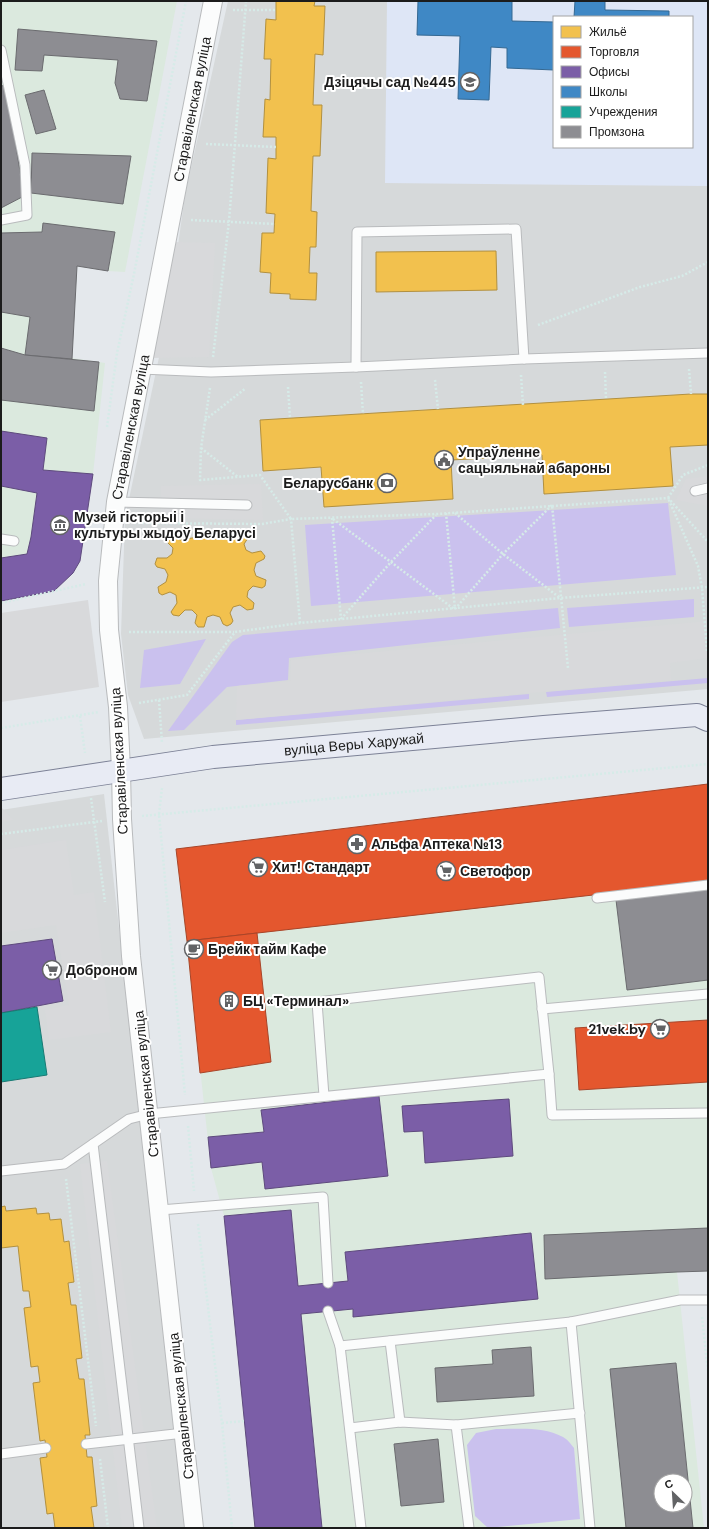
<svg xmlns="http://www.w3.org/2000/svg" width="709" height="1529" font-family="'DM Sans',sans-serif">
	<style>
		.residential { fill: #d6d9da; fill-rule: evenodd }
		.industrial { fill: #dbe9de; fill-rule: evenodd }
		.education { fill: #dee6f6; fill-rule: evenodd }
		.grass { fill: #cac1ee }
		.parking { fill: #d8d9db }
		.homes { fill: #f2c14e; stroke: #b2903f }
		.shops { fill: #e4572e; stroke: #a84529 }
		.offices { fill: #7b5ea7; stroke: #5e4a7d }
		.schools { fill: #3f88c5; stroke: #346892 }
		.public { fill: #17a398; stroke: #187a73 }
		.industry { fill: #8d8d92; stroke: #6b6b6f; fill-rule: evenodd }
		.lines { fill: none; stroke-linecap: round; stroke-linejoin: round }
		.lane-casing { stroke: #b9bbbd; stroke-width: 11 }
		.street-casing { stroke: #b9bbbd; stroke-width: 20 }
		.secondary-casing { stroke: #7c8196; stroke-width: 24 }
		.path { stroke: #d6ebe8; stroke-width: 2.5; stroke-dasharray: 2 2; stroke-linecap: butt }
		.lane { stroke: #fbfcfc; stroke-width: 9 }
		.street { stroke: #fbfcfc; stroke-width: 18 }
		.secondary { stroke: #e8ebf4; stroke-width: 22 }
		.labels { text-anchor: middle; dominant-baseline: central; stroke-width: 4; stroke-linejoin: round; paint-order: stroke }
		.poi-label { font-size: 14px; font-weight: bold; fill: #1c1c1c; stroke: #fff; text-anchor: start }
		.street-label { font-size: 14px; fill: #1c1c1c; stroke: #fff }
	</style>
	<rect width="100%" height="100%" fill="#e4e8ec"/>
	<g class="residential">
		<path d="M228,1H708V689L144,739L128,695L121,634L125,518L169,310L185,195ZM554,17H692V147H554Z"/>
		<polygon points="104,794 186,1528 1,1528 1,810"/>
	</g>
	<g class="industrial">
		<polygon points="1,1 177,1 125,272 108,271 77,266 72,358 105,363 93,474 82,545 62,583 54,591 1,601"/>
		<path d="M708,784V1271L677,1272L704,1528H255L224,1216L211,1168L176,849ZM661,1481H685V1505H661Z"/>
	</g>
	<path class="education" d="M387,1H708V186L385,183ZM554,17H692V147H554Z"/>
	<g class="grass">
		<polygon points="668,503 676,575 311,606 305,525"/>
		<polygon points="694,599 694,617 569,627 567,608"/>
		<polygon points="558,608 560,628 289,658 288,680 227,687 184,730 168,731 232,642 243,635"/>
		<polygon points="206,639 180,684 140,688 144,650"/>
		<polygon points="708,678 708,683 547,697 546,692"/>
		<polygon points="529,694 529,699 236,725 236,720"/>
		<path d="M496,1429C518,1429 543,1426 563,1437C567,1439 571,1444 574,1448L580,1519L488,1528L475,1516L467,1445L476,1433Z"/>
	</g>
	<g class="parking">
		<polygon points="170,242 215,243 209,357 151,358"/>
		<polygon points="708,476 708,506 676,500 686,479"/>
		<polygon points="261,484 263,520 161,518 161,486"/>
		<polygon points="88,600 99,687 1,702 1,613"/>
		<polygon points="708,621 708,665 707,658 670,663 671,680 236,720 237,686 290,681 291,660"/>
		<polygon points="1,807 13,820 1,822"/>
		<polygon points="66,840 74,895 94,892 111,1032 49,1040 45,1010 69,1005 56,925 1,933 1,850"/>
		<polygon points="107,1161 157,1528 122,1528 80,1164"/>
	</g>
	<g class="homes">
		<polygon points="276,1 315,1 314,6 325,6 323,55 315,54 313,105 322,105 320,156 313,156 311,211 317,212 316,247 310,247 309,273 317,273 316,300 290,299 290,294 270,293 271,273 260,272 262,233 274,233 275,214 266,213 268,158 276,159 276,137 263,137 265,99 270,100 271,59 264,59 266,19 276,20"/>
		<polygon points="496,251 497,290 376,292 376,252"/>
		<polygon points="691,394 708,394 708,445 670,447 673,486 544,494 542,455 451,460 453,499 324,507 321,467 263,471 260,420"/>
		<polygon points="242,530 247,531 250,535 244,544 246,550 252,553 261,551 265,556 264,559 256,563 254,570 256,576 266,580 265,586 262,588 253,586 248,591 247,597 254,603 253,609 247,610 240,605 233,607 230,613 233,621 231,624 227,626 223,624 220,617 213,615 207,617 204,627 198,627 195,623 197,615 192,610 185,610 179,616 173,615 171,612 177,603 176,595 170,592 162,595 159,593 158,587 166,582 168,575 165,569 157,567 155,564 157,558 167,558 172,554 173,548 166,541 168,537 174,535 180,540 198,537 199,533 217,532 219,536 236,536"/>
		<polygon points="5,1206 6,1211 36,1208 37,1214 49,1213 50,1220 61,1219 64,1242 69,1241 74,1282 68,1283 71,1305 76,1305 82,1358 76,1359 79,1379 84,1379 90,1435 85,1435 87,1457 92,1457 97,1506 91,1507 94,1528 55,1528 53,1513 47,1514 40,1458 47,1457 45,1440 40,1441 33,1383 40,1382 38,1366 31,1367 24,1308 31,1307 29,1291 23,1291 18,1246 1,1248 1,1207"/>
	</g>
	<g class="shops">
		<polygon points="708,784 708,882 187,941 176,849"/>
		<polygon points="257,933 271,1062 200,1073 187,941"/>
		<polygon points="708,1020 708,1082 579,1090 575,1028"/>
	</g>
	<g class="offices">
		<polygon points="1,431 47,438 43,470 93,474 80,561 73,573 54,591 1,601 1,558 27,554 31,537 37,493 1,486"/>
		<polygon points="52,939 63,1001 1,1013 1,946"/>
		<polygon points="379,1096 388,1176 265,1189 262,1162 211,1168 208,1137 264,1132 261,1110"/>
		<polygon points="509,1099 513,1156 425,1163 423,1131 404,1132 402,1106"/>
		<polygon points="291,1210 298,1286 348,1281 345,1252 531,1233 538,1299 353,1317 353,1309 301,1314 322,1528 255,1528 224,1216"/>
	</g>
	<g class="schools">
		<polygon points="418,1 512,1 512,21 554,22 554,70 507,68 507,48 491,47 489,100 458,99 460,36 417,35"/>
		<polygon points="575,1 605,1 605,10 669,11 669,17 574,17"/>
	</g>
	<polygon class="public" points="37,1007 47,1075 1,1082 1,1013"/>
	<g class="industry">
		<polygon points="18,29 157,41 147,101 120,99 115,83 118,60 44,55 42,71 15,70"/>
		<polygon points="6,85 24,196 1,208 1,86"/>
		<polygon points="44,90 56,129 36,134 25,95"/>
		<polygon points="32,153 131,156 123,204 31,193"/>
		<polygon points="43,223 115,232 108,271 77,266 72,359 25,355 30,317 1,312 1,233 42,232"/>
		<polygon points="1,348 25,355 99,362 94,411 1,400"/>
		<polygon points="708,889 708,980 627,990 616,900"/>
		<polygon points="708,1228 708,1271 677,1272 545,1279 544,1235"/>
		<polygon points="531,1347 534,1396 437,1402 435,1368 493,1364 492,1350"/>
		<path d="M676,1363L693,1528H626L610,1369ZM661,1481H685V1505H661Z"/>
		<polygon points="438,1439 444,1502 401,1506 394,1444"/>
	</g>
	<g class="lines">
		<defs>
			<g id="lane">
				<polyline points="1,50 25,165 27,215 1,220"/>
				<polyline points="356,367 357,232 516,229 524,359"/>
				<polyline points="141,369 211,372 356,367 524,359 708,353"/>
				<polyline points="695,491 708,488"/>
				<polyline points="116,502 247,505"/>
				<polyline points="1,539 14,541"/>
				<polyline points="597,898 708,885"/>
				<polyline points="542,1009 708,994"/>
				<polyline points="549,1074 552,1115 708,1113"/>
				<polyline points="93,1144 139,1528"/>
				<polyline points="1,1171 64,1164 129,1119 149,1114 549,1074 539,977 317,1002 324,1096"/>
				<polyline points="160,1210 323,1197 328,1283"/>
				<polyline points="328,1311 340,1346 571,1322 590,1528"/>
				<polyline points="571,1322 680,1300 708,1300"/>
				<polyline points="390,1341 400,1422"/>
				<polyline points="340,1346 361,1528"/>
				<polyline points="350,1428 400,1422 456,1425"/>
				<polyline points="86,1444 184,1433"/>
				<polyline points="1,1454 46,1448"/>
				<polyline points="469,1528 456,1425 580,1413"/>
			</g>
			<g id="street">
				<path id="s1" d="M194,1528L131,956L122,819L121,770L118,707L109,630L108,581L116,502L213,1"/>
			</g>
			<g id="secondary">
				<path id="s2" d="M1,789L213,757L544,727L697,715L708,720"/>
			</g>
		</defs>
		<use href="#lane" class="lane-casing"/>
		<use href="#street" class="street-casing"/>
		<use href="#secondary" class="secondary-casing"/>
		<g class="path">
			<polyline points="233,10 276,10"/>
			<polyline points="206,144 276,147"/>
			<polyline points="191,220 275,224"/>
			<polyline points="538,325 640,287 682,276 708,262"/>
			<polyline points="213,357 229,221 246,1"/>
			<polyline points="689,369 691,394"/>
			<polyline points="605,372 606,400"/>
			<polyline points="521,375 523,405"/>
			<polyline points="435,380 438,409"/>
			<polyline points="361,382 363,414"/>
			<polyline points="288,387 290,418"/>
			<polyline points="210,388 201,448 200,480 260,475 291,519 437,514 668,498 708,542"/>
			<polyline points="205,420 246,388"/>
			<polyline points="107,427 117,353 134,274 186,1"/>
			<polyline points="201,448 238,477"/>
			<polyline points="446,513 455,609"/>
			<polyline points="455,513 503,554 560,598"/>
			<polyline points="332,518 341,619"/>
			<polyline points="333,519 454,609"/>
			<polyline points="134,523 262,524 291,519 300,623"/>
			<polyline points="1,603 86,584"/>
			<polyline points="455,609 503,554 552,505 568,668"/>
			<polyline points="341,619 391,562 436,515"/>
			<polyline points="129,632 234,632"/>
			<polyline points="707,651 702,588 698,566 668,498 683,475 708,465"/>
			<polyline points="159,700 162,743"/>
			<polyline points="139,703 187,695 235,632 300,623 560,598 708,587"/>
			<polyline points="80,716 85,753"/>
			<polyline points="1,728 99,712"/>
			<polyline points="162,788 159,814 185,1095"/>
			<polyline points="91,798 105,902"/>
			<polyline points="142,816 708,764"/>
			<polyline points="1,834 102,821"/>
			<polyline points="188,1126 194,1191"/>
			<polyline points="66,1179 96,1426"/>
			<polyline points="198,1224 222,1423 232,1528"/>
			<polyline points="702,1317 708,1372"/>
			<polyline points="222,1423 244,1421"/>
			<polyline points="100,1459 108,1528"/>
		</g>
		<use href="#lane" class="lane"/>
		<use href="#street" class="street"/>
		<use href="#secondary" class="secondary"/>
	</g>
	<defs>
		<symbol id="school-ring" viewBox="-11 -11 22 22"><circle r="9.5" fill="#fff" stroke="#626365" stroke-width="1.5"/><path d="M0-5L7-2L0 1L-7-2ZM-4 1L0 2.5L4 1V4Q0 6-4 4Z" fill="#626365"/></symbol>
		<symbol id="civic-ring" viewBox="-11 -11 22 22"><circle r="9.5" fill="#fff" stroke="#626365" stroke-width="1.5"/><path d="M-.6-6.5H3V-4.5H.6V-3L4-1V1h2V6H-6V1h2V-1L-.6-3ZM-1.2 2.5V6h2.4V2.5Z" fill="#626365"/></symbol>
		<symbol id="bank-ring" viewBox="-11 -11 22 22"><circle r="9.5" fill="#fff" stroke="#626365" stroke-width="1.5"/><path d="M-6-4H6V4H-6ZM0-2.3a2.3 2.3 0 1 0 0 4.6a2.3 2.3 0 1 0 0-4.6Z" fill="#626365"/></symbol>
		<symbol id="museum-ring" viewBox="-11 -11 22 22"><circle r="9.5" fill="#fff" stroke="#626365" stroke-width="1.5"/><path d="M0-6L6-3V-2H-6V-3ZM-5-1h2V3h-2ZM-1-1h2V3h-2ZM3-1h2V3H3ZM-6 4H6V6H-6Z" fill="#626365"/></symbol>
		<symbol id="pharmacy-ring" viewBox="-11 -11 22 22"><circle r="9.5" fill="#fff" stroke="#626365" stroke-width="1.5"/><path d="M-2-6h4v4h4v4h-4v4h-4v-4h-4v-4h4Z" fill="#626365"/></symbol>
		<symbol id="supermarket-ring" viewBox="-11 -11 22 22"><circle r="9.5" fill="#fff" stroke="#626365" stroke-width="1.5"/><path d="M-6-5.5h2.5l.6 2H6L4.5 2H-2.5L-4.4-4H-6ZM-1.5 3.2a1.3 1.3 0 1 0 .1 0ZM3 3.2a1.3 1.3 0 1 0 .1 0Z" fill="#626365"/></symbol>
		<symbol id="cafe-ring" viewBox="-11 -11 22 22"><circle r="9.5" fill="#fff" stroke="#626365" stroke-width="1.5"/><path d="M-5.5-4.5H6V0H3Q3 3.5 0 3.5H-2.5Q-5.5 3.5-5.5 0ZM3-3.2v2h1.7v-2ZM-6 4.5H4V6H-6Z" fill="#626365"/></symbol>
		<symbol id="building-ring" viewBox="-11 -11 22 22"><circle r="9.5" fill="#fff" stroke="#626365" stroke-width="1.5"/><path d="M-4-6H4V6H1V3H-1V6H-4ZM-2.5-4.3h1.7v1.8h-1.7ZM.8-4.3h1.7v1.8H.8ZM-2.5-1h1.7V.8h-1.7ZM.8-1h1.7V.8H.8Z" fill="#626365"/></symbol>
	</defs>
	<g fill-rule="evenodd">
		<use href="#school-ring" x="459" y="71" width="22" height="22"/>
		<use href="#civic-ring" x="433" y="449" width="22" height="22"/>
		<use href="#bank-ring" x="376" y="472" width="22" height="22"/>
		<use href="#museum-ring" x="49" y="514" width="22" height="22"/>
		<use href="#pharmacy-ring" x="346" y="833" width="22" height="22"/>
		<use href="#supermarket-ring" x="247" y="856" width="22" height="22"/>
		<use href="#supermarket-ring" x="435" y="860" width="22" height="22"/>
		<use href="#cafe-ring" x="183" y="938" width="22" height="22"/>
		<use href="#supermarket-ring" x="41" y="959" width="22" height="22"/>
		<use href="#building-ring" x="218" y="990" width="22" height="22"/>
		<use href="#supermarket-ring" x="649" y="1018" width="22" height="22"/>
	</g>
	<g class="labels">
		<g class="poi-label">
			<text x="456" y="82" text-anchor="end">Дзіцячы сад №445</text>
			<text x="458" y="452">Упраўленне<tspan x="458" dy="16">сацыяльнай абароны</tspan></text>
			<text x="373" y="483" text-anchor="end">Беларусбанк</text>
			<text x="74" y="517">Музей гісторыі і<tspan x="74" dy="16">культуры жыдоў Беларусі</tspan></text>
			<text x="371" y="844">Альфа Аптека №13</text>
			<text x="272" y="867">Хит! Стандарт</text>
			<text x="460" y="871">Светофор</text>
			<text x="208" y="949">Брейк тайм Кафе</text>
			<text x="66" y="970">Доброном</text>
			<text x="243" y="1001">БЦ «Терминал»</text>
			<text x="646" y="1029" text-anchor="end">21vek.by</text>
		</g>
		<g class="street-label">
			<text stroke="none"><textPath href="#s1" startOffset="1431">Старавіленская вуліца</textPath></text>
			<text stroke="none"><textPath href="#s1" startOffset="1107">Старавіленская вуліца</textPath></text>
			<text stroke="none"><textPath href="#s2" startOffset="356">вуліца Веры Харужай</textPath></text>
			<text transform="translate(119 761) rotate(-93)">Старавіленская вуліца</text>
			<text transform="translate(146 1084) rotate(-96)">Старавіленская вуліца</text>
			<text transform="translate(181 1406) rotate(-96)">Старавіленская вуліца</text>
		</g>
	</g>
	<rect width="709" height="1529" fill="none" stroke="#1c1c1c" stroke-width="4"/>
	<rect x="553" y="16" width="140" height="132" fill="#ffffff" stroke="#a4a4a4"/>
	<rect x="561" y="26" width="20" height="12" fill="#f2c14e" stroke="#a4a4a4"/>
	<text x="589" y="36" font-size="12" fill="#1c1c1c">Жильё</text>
	<rect x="561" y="46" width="20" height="12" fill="#e4572e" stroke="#a4a4a4"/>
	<text x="589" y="56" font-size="12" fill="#1c1c1c">Торговля</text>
	<rect x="561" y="66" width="20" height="12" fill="#7b5ea7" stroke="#a4a4a4"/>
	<text x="589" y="76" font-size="12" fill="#1c1c1c">Офисы</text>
	<rect x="561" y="86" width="20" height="12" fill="#3f88c5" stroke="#a4a4a4"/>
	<text x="589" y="96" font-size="12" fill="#1c1c1c">Школы</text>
	<rect x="561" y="106" width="20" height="12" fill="#17a398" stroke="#a4a4a4"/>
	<text x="589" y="116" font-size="12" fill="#1c1c1c">Учреждения</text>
	<rect x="561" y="126" width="20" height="12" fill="#8d8d92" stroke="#a4a4a4"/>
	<text x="589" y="136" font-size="12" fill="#1c1c1c">Промзона</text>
	<g transform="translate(673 1493) rotate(335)"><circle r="19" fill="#ffffff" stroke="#a4a4a4"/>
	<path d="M0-3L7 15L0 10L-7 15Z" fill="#626365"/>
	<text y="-6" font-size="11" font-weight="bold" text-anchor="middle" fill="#1c1c1c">С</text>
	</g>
</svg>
